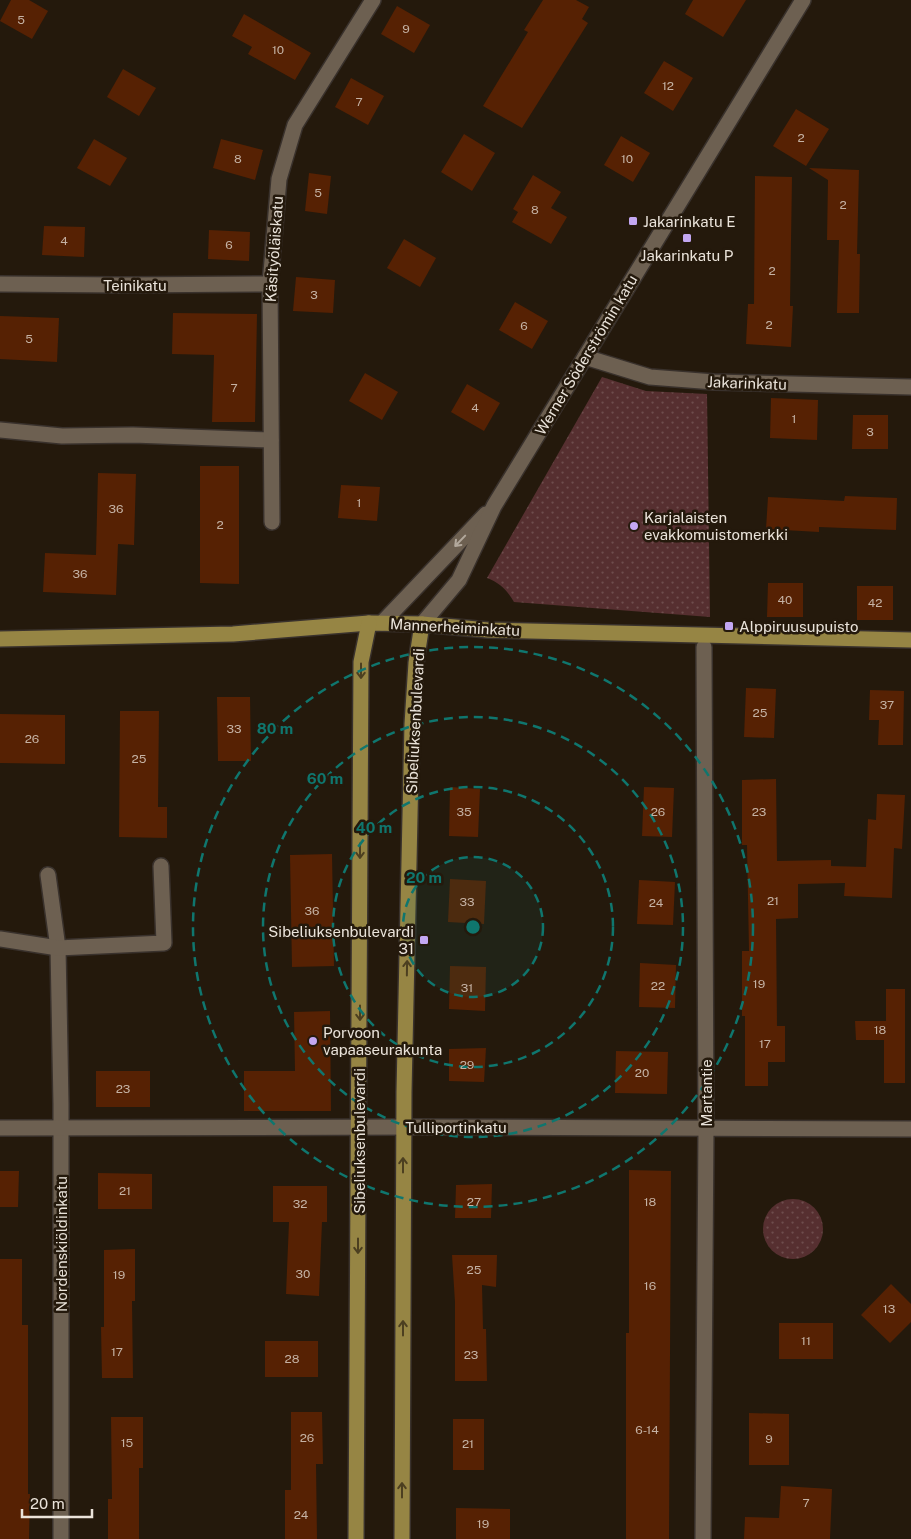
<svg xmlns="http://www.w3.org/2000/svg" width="911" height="1539" font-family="'Public Sans',sans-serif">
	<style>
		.park { fill: url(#park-dots) }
		.building { fill: #562103 }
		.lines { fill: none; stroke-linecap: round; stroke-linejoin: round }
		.minor-casing { stroke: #39312c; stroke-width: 18 }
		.major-casing { stroke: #39312c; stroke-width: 18 }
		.minor { stroke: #6d6051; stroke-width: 15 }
		.major { stroke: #968544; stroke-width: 15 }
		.oneway { stroke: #b2a89c }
		.oneway2 { stroke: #4c3f20 }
		.ring { fill: none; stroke: #0f766e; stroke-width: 2.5; stroke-dasharray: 9 6 }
		.poi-dot { fill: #c3a7f2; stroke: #24190c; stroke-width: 2 }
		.labels { text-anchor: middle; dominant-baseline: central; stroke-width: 5; stroke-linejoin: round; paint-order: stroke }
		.number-label { font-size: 12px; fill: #c5b2a4 }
		.poi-label { font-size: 15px; fill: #eae3da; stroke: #24190c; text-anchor: start }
		.street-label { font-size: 15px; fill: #eae3da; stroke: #24190c }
		.centre { fill: #0f766e; stroke: #24190c; stroke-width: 2.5 }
		.ring-label { font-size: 15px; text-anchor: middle; font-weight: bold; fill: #0f766e; stroke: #24190c; stroke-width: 5; stroke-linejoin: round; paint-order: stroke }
	</style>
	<defs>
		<pattern id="park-dots" width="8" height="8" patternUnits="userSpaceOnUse" patternTransform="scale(1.25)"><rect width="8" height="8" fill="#562f30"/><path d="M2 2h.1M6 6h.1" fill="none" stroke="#6e4d4d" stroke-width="1.8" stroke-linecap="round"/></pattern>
	</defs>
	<rect width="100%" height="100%" fill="#24190c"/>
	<g class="park">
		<path d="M602,377L646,391L707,394L710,617L514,602C507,590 500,583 487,578Z"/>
		<circle cx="793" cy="1229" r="30"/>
	</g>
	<g class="building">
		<polygon points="11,0 29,0 48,11 32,39 0,21"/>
		<polygon points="543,0 576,0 589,7 582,19 588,23 522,128 483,106 528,32 524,30"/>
		<polygon points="693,0 746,0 723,37 685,14"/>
		<polygon points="397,6 430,25 414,53 381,34"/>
		<polygon points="244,14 311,53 295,80 248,54 252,47 232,36"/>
		<polygon points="664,61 693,78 673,111 644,93"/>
		<polygon points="123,69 156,88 139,116 107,97"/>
		<polygon points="351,78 384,96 368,125 335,107"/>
		<polygon points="796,109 829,129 806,166 773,146"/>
		<polygon points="464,134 495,153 472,191 441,172"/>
		<polygon points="621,136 650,153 633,182 604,165"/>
		<polygon points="94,139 127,158 110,186 77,168"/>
		<polygon points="221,139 263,150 255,180 213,168"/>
		<polygon points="809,168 859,170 857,254 860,254 859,313 837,313 839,240 827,240 828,180"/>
		<polygon points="309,173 331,176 327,214 305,211"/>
		<polygon points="533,175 561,192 551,208 567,217 551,244 512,222 518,212 513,209"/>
		<polygon points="755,176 792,177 790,306 793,306 791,347 746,344 748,304 754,304"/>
		<polygon points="44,226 85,227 84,257 42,255"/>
		<polygon points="209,230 250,232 249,261 208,259"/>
		<polygon points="404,239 436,258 420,287 387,268"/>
		<polygon points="296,277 335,280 333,313 293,311"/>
		<polygon points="515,302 548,321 532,349 499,330"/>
		<polygon points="173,313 257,314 255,422 212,422 214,355 172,354"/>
		<polygon points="0,316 59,318 57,362 0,359"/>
		<polygon points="365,373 398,392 382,420 349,401"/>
		<polygon points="467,384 500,403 484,431 451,412"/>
		<polygon points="771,398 818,400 817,440 770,438"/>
		<polygon points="853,415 888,415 888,449 852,449"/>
		<polygon points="200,466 239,466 239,584 200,583"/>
		<polygon points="98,473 136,474 134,545 118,544 116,595 43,592 45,553 96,555"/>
		<polygon points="341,485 380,487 377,521 338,518"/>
		<polygon points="845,496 897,498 896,530 819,527 819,532 766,529 768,497 844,501"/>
		<polygon points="768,583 803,583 803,617 767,617"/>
		<rect x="857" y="586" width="36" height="34"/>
		<polygon points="746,688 776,689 774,738 744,737"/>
		<polygon points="870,690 904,691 903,745 878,745 879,720 869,720"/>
		<polygon points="217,697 250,697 251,761 218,761"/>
		<polygon points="120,711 159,711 158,807 167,807 167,838 119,837"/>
		<polygon points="0,714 65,715 65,764 0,763"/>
		<polygon points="776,779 777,861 831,860 831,866 866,867 868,819 876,820 877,794 905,795 902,849 894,848 892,898 844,896 845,883 798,884 798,918 776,919 777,1026 785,1026 785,1062 768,1062 768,1086 745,1086 745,1016 742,1016 742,951 749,951 747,845 742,845 742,780"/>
		<polygon points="450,787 480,789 478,837 449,836"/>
		<polygon points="644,787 674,788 672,837 642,836"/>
		<polygon points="332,854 334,966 292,967 290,855"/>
		<polygon points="450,879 486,881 484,924 448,922"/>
		<polygon points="639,880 675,882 673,925 637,924"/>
		<polygon points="640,963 676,965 675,1008 639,1007"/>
		<polygon points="450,966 486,967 485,1011 449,1009"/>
		<polygon points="886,989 905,989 905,1083 884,1083 884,1040 856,1040 855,1021 886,1021"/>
		<polygon points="330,1011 331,1111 244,1111 244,1071 295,1071 294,1012"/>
		<polygon points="486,1048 484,1082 449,1081 449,1049"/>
		<polygon points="616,1051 668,1052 667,1094 615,1093"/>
		<rect x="96" y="1071" width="54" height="36"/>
		<polygon points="629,1170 671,1171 669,1539 626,1539 626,1333 629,1333"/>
		<polygon points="0,1171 19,1171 18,1207 0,1207"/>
		<polygon points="98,1173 152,1174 152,1209 98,1209"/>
		<polygon points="492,1184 491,1218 455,1218 456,1185"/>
		<polygon points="273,1186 327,1186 327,1222 322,1222 319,1296 286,1294 289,1222 273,1222"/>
		<polygon points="135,1249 135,1301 132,1301 133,1378 102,1378 101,1327 104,1327 104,1250"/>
		<polygon points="452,1255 497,1255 496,1287 482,1285 483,1329 486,1329 487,1381 455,1381 455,1302"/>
		<polygon points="0,1259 22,1259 22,1325 28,1325 28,1494 30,1494 29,1539 0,1539"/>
		<polygon points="891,1284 911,1304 911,1322 890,1343 861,1315"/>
		<rect x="779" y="1323" width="54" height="36"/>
		<rect x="265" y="1341" width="53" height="36"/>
		<polygon points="291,1412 322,1412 323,1464 316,1464 317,1539 285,1539 285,1490 291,1490"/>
		<polygon points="749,1413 789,1414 789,1465 749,1465"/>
		<polygon points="111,1417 143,1417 143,1468 139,1468 139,1539 108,1539 108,1499 112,1499"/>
		<rect x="453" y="1419" width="31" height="51"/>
		<polygon points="781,1486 832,1489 830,1539 744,1539 745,1517 779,1518"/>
		<polygon points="456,1508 510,1509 510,1539 456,1539"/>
	</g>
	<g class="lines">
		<defs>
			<g id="minor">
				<polyline points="0,284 121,285 270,284"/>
				<polyline points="585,357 650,377 714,382 911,387"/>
				<polyline points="0,430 62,436 133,435 271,440"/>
				<polyline points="272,522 270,284 279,179 295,125 373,0"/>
				<polyline points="382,623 486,514"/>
				<polyline points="422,624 459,580 494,506 803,0"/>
				<polyline points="48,875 58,948 61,1104 61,1539"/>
				<polyline points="0,939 58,948 164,943 161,866"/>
				<polyline points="0,1128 421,1127 911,1129"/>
				<polyline points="703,1539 706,1128 704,647"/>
			</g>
			<g id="major">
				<polyline points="0,639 233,634 369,623 422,624 488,630 911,640"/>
				<polyline points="356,1539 361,662 369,623"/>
				<polyline points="402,1539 404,1092 412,724 416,663 422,624"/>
			</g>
		</defs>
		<use href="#minor" class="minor-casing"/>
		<use href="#major" class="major-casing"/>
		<use href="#minor" class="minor"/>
		<use href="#major" class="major"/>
	</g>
	<defs><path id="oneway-shaft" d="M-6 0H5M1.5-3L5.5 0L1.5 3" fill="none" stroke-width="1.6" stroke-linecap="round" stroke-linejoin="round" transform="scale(1.25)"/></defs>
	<use class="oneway" href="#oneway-shaft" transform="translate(460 541) rotate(134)"/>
	<g class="oneway2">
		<use href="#oneway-shaft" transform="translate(361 671) rotate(90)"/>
		<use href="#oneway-shaft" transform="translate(360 851) rotate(90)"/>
		<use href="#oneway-shaft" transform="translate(407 968) rotate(-89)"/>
		<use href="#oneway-shaft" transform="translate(360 1013) rotate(90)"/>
		<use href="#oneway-shaft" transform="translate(403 1165) rotate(-90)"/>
		<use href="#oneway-shaft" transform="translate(358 1246) rotate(90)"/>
		<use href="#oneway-shaft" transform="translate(403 1328) rotate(-90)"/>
		<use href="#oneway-shaft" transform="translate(402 1490) rotate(-90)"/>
	</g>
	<circle cx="473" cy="927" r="70" fill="#0f766e" fill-opacity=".12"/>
	<g class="ring">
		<circle cx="473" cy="927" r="70"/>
		<circle cx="473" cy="927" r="140"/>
		<circle cx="473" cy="927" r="210"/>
		<circle cx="473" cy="927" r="280"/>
	</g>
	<g class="poi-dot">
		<rect x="628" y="216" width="10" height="10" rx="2.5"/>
		<rect x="682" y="233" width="10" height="10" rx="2.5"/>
		<circle cx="634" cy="526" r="5"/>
		<rect x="724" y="621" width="10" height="10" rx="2.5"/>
		<rect x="419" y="935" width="10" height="10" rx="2.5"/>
		<circle cx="313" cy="1041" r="5"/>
	</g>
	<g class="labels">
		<g class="number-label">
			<text x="21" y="20">5</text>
			<text x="406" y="29">9</text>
			<text x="278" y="50">10</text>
			<text x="668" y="86">12</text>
			<text x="359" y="102">7</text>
			<text x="801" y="138">2</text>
			<text x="238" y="159">8</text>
			<text x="627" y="159">10</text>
			<text x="318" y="193">5</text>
			<text x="843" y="205">2</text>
			<text x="535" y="210">8</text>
			<text x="64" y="241">4</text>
			<text x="229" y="245">6</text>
			<text x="772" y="271">2</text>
			<text x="314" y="295">3</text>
			<text x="769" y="325">2</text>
			<text x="524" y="326">6</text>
			<text x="29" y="339">5</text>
			<text x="234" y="388">7</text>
			<text x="475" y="408">4</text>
			<text x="794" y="419">1</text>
			<text x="870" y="432">3</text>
			<text x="359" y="503">1</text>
			<text x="116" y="509">36</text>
			<text x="220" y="525">2</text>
			<text x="80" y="574">36</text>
			<text x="785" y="600">40</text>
			<text x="875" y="603">42</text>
			<text x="887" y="705">37</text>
			<text x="760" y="713">25</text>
			<text x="234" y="729">33</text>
			<text x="32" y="739">26</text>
			<text x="139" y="759">25</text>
			<text x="464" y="812">35</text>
			<text x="658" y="812">26</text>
			<text x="759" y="812">23</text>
			<text x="773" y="901">21</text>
			<text x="467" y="902">33</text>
			<text x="656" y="903">24</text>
			<text x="312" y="911">36</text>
			<text x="759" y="984">19</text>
			<text x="658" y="986">22</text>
			<text x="467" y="988">31</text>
			<text x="880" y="1030">18</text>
			<text x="765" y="1044">17</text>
			<text x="467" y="1065">29</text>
			<text x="642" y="1073">20</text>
			<text x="123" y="1089">23</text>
			<text x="125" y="1191">21</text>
			<text x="474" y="1202">27</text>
			<text x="650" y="1202">18</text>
			<text x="300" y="1204">32</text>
			<text x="474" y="1270">25</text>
			<text x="303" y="1274">30</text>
			<text x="119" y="1275">19</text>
			<text x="650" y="1286">16</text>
			<text x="889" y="1309">13</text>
			<text x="806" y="1341">11</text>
			<text x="117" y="1352">17</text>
			<text x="471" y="1355">23</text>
			<text x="292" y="1359">28</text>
			<text x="647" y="1430">6-14</text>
			<text x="307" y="1438">26</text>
			<text x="769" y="1439">9</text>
			<text x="127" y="1443">15</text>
			<text x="468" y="1444">21</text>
			<text x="806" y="1503">7</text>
			<text x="301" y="1515">24</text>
			<text x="483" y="1524">19</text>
		</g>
		<g class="poi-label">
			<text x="643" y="221">Jakarinkatu E</text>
			<text x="687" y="255" text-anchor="middle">Jakarinkatu P</text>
			<text x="644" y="517">Karjalaisten<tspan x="644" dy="17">evakkomuistomerkki</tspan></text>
			<text x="739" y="626">Alppiruusupuisto</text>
			<text x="414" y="931" text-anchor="end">Sibeliuksenbulevardi<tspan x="414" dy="17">31</tspan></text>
			<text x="323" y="1032">Porvoon<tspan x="323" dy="17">vapaaseurakunta</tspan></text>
		</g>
		<g class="street-label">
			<text transform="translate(274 249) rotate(-86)">Käsityöläiskatu</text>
			<text x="135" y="285">Teinikatu</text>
			<text transform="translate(586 355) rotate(-59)">Werner Söderströmin katu</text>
			<text transform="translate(747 383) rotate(2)">Jakarinkatu</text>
			<text transform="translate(455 627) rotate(3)">Mannerheiminkatu</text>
			<text transform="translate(415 721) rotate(-87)">Sibeliuksenbulevardi</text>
			<text transform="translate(706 1093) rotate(-90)">Martantie</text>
			<text x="456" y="1127">Tulliportinkatu</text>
			<text transform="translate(359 1141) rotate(-90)">Sibeliuksenbulevardi</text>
			<text transform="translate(61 1244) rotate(-90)">Nordenskiöldinkatu</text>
		</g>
	</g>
	<circle cx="473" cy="927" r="8" class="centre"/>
	<g class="ring-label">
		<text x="275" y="734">80 m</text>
		<text x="325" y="784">60 m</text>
		<text x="374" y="833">40 m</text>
		<text x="424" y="883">20 m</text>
	</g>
	<path d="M22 1509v8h70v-8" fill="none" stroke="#eae3da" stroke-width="2.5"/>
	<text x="30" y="1509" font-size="15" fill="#eae3da" stroke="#24190c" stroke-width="4" paint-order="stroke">20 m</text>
</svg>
